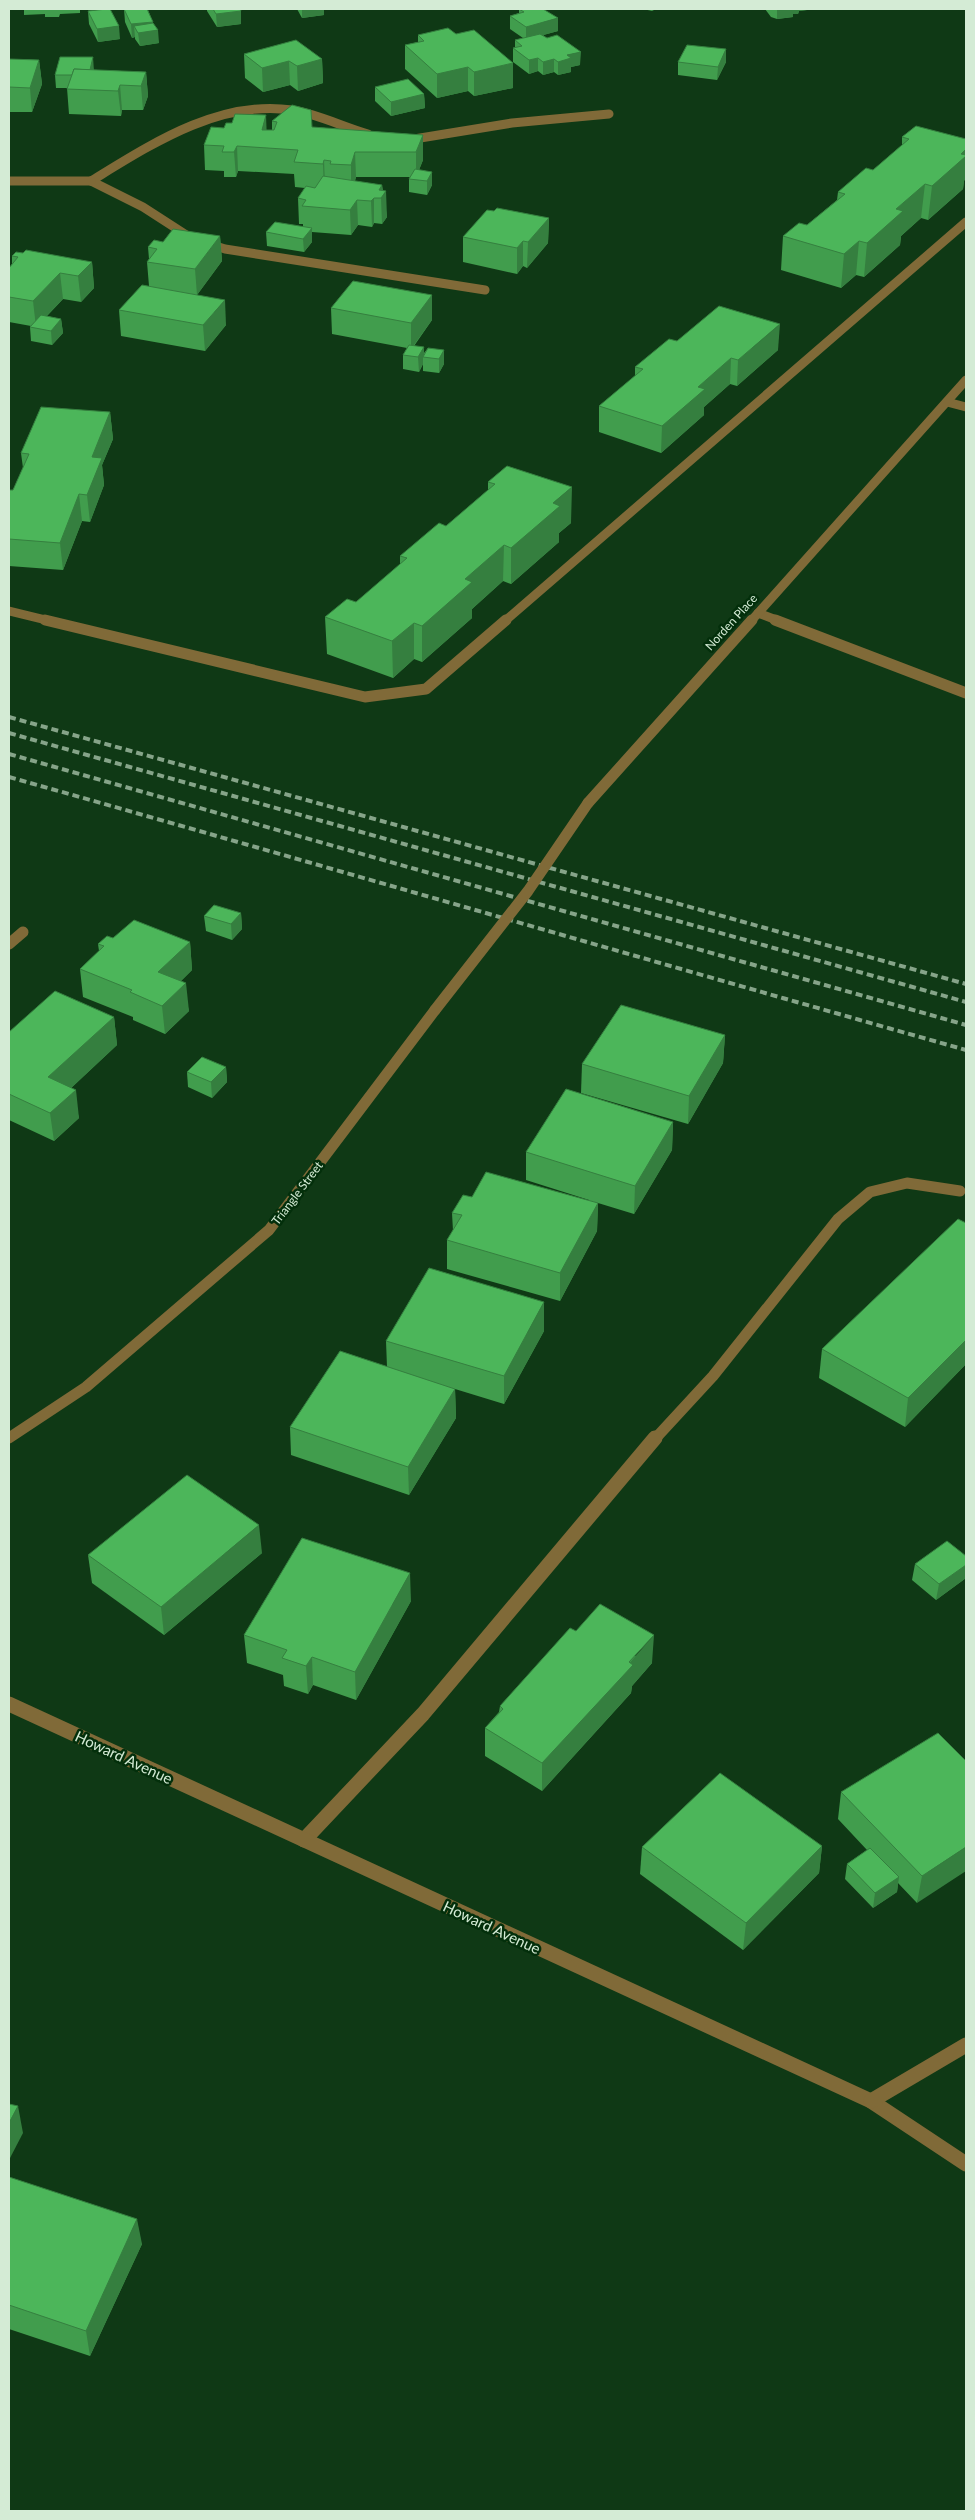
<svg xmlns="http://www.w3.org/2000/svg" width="975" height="2520" font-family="Lato,sans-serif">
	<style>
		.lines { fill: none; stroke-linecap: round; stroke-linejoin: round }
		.lane-far2 { stroke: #806a38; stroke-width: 9 }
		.lane-far1 { stroke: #806a38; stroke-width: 11 }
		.lane { stroke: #806a38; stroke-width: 15 }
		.street-far2 { stroke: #806a38; stroke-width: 9 }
		.street-far1 { stroke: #806a38; stroke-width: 11 }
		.street { stroke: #806a38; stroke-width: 15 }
		.rail { stroke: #86a489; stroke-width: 4; stroke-dasharray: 7 4; stroke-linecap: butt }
		.street-bridge { stroke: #806a38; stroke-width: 11 }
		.wall { fill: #419d4d }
		.shaded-wall { fill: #357f3f }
		.building { fill: #4cb65a; stroke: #357f3f }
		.labels { text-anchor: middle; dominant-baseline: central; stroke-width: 5; stroke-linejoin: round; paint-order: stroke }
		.street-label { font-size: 12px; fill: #d4ebd5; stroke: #032f0b }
		.near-street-label { font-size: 15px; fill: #d4ebd5; stroke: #032f0b }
	</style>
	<rect width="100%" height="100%" fill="#0f3915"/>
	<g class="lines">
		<g class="lane-far2">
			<polyline points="408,140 512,123 609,114"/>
			<path d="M91,181C150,145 219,99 292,110C318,114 343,127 368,134"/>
			<polyline points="91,181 143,207 191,238 225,249 485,290"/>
			<polyline points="947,402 966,407"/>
			<polyline points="9,611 50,621"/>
			<polyline points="758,613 779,621"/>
			<polyline points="505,621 966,222"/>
		</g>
		<g class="lane-far1">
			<polyline points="45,620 365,697 426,689 506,620"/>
			<polyline points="775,620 966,693"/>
			<polyline points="654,1440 713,1376 838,1219 870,1192 907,1183 960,1191"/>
		</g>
		<polyline class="lane" points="304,1840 423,1714 655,1438"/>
		<g class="street-far2">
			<polyline points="9,181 91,181"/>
			<polyline points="751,621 966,380"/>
		</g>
		<g class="street-far1">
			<polyline points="588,803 752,620"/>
			<polyline points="9,944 23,932"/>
			<polyline points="9,1438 86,1387 269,1230 435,1010"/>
		</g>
		<g class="street">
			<polyline points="9,1704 871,2101 966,2164"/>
			<polyline points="871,2101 966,2045"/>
		</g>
		<g class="rail">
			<polyline points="9,717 966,984"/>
			<polyline points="9,733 966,1002"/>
			<polyline points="9,754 966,1025"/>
			<path d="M9,777C328,867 647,960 966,1050"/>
		</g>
		<polyline class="street-bridge" points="435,1010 528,891 588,803"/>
	</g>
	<g class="wall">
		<polygon points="24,9 80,9 80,13 60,14 59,17 45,17 45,14 24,15"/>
		<polygon points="124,9 159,9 148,10 153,23 159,43 140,46 135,39 135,37 132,38 125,22"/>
		<polygon points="207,9 240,9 241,11 241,24 217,27 207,11"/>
		<polygon points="297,9 324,9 324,15 302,18"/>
		<polygon points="519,9 558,31 543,35 580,65 571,67 571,72 558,75 554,72 543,75 538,71 529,74 513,62 513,48 515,48 515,40 523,38 510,29 510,16 519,13"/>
		<polygon points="643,9 656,9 652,11"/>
		<polygon points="765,9 815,9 799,11 798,14 793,14 793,17 777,19 771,17"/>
		<polygon points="88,11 120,39 98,42 89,24"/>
		<polygon points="456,34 513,63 513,88 474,96 468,91 437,98 405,69 405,45 418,42 418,35"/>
		<polygon points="244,54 322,59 323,83 298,91 290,85 263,92 245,78"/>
		<polygon points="9,59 39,60 42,84 32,112 9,112"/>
		<polygon points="678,62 726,62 717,80 678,75"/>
		<polygon points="94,70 146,72 148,96 143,110 122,110 121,116 69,114 67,88 56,88 55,75"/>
		<polygon points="375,87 424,94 425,108 391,116 375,101"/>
		<polygon points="272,121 312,127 423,135 423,160 419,170 432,172 432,185 427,195 409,192 409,179 410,177 356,177 355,181 382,185 383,191 387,217 382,224 374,223 372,227 358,225 351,235 312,232 312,242 304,252 267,246 266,232 303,226 303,224 299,224 298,198 305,188 295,187 294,174 238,171 236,177 224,177 224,171 205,170 204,145 267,130 272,130"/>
		<polygon points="916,126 964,181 963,189 928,220 921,218 901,236 900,245 864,277 856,275 841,288 781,270 783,236 807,225 837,200 838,192 873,170 902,145 902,137"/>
		<polygon points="494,211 549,218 548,243 527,268 523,266 517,274 463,262 463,237"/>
		<polygon points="220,236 222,261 197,295 226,325 205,351 121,336 119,310 149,286 147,262 149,259 148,247 163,242"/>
		<polygon points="12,256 92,262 94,288 81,302 63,299 47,316 61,319 63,333 52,345 31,341 30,327 31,326 9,322 9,268 12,264"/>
		<polygon points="432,295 432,320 414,346 424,353 428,348 444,364 439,373 423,371 423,364 419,372 403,369 403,355 407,348 332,334 331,308"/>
		<polygon points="677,341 778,350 737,386 730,384 704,407 704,415 661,453 599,432 599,406 635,376 635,367"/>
		<polygon points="110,412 113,439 102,465 104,485 90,522 82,521 63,570 9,566 9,490 13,490 23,468 21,453"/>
		<polygon points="507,466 571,523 559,533 559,542 511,584 503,581 472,609 472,618 422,662 414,659 393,678 327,654 325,617 356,602 400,565 400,556 446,526 488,490 488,482"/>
		<polygon points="241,913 242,929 232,940 206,931 204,916"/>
		<polygon points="113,938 190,942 192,970 181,981 189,1011 165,1034 133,1020 133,1017 83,997 80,969 99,951 98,944"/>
		<polygon points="114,1017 117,1045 71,1088 79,1118 54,1141 9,1120 9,1032"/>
		<polygon points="725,1035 723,1063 688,1124 581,1093 582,1064"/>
		<polygon points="226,1067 227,1082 212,1098 188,1087 187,1072"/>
		<polygon points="673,1122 672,1150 634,1214 598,1203 597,1231 560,1301 447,1269 447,1240 453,1231 452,1213 589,1200 526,1180 526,1152"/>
		<polygon points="966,1223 966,1364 905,1427 819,1378 822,1349"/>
		<polygon points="544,1331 504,1404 455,1389 456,1418 409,1495 291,1455 290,1427 387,1367 386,1341"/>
		<polygon points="262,1553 164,1635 92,1583 88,1555"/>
		<polygon points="966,1556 966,1578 936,1600 912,1580 915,1564"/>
		<polygon points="411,1601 356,1700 313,1685 308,1694 284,1686 283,1675 247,1663 244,1635"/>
		<polygon points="576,1631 652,1663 632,1686 631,1693 542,1791 485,1756 485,1728 499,1712 500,1706"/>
		<polygon points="966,1761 917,1903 898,1883 897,1892 873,1908 845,1879 847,1864 867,1850 838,1819 841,1792"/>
		<polygon points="822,1846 819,1873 743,1950 640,1874 642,1847"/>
		<polygon points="9,2177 142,2244 90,2356 9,2329"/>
	</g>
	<g class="shaded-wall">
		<polygon points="302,9 324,9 324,15 302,18"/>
		<polygon points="777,9 815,9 799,11 798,14 793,14 793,17 777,19"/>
		<polygon points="241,11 241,24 217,27 216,14"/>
		<polygon points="558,18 558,31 526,40 526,27"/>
		<polygon points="153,22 154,31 158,30 159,43 140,46 138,33 134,26 135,37 132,38 131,24"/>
		<polygon points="119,26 120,39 98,42 97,29"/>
		<polygon points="726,49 726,62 717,80 718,67"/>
		<polygon points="581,52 580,65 571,67 571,72 558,75 558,62 567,55"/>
		<polygon points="93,57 94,71 88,75"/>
		<polygon points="538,58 538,71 529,74 529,60"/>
		<polygon points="322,59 323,83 298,91 297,66"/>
		<polygon points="554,59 554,72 543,75 543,62"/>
		<polygon points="39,60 42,84 32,112 30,88"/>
		<polygon points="289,61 290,85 263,92 262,68"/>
		<polygon points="513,63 513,88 474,96 474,72"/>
		<polygon points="468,67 468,91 437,98 437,74"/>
		<polygon points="146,72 148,96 143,110 141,86"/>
		<polygon points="120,85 122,110 121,116 118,91"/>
		<polygon points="424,94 425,108 391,116 391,102"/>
		<polygon points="266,115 267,140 262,130"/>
		<polygon points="423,135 423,160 416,177 416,152"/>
		<polygon points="237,146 238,171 236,177 234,152"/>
		<polygon points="966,149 966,179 964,181 963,189 928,220 932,186 961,154"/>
		<polygon points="355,152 356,177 351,191 351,165"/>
		<polygon points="324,160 325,185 324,189 323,164"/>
		<polygon points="432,172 432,185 427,195 427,181"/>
		<polygon points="925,184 921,218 901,236 900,245 864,277 867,243 896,209"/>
		<polygon points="382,185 383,196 386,191 387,217 382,224 381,198 379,190"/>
		<polygon points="374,198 374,223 372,227 371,201"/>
		<polygon points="357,200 358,225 351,235 350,210"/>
		<polygon points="549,218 548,243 527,268 528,242"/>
		<polygon points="312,228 312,242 304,252 303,239"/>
		<polygon points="220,236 222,261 197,295 195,269"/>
		<polygon points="523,241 523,266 517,274 517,248"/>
		<polygon points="859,241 856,275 841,288 844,254"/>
		<polygon points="92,262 94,288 81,302 78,276"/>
		<polygon points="60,273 63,299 36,327 33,301"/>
		<polygon points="432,295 432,320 411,349 411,323"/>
		<polygon points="225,300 226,325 205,351 203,325"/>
		<polygon points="61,319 63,333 52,345 51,331"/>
		<polygon points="780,324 778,350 737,386 738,360"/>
		<polygon points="424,347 424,357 423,357 423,364 419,372 418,357"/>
		<polygon points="444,350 444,364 439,373 439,359"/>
		<polygon points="731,358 730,384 704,407 704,415 661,453 662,426 698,387"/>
		<polygon points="110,412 113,439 102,465 104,485 90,522 87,495 92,457"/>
		<polygon points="572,487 571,523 559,533 559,542 511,584 511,548 553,503"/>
		<polygon points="79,494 82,521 63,570 60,543"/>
		<polygon points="504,545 503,581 472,609 472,618 422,662 422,626 465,579"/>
		<polygon points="414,623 414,659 393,678 392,641"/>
		<polygon points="241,913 242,929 232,940 231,924"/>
		<polygon points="190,942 192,970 161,1000 158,972"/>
		<polygon points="186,983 189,1011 165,1034 162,1006"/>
		<polygon points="114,1017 117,1045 52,1106 48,1077"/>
		<polygon points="725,1035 723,1063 688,1124 689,1096"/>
		<polygon points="226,1067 227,1082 212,1098 211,1082"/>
		<polygon points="76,1090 79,1118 54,1141 50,1113"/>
		<polygon points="673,1122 672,1150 634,1214 635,1186"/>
		<polygon points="598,1203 597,1231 560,1301 560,1273"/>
		<polygon points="544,1302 544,1331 504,1404 504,1376"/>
		<polygon points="966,1340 966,1364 905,1427 908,1398"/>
		<polygon points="455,1389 456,1418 409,1495 408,1467"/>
		<polygon points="259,1525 262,1553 164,1635 161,1607"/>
		<polygon points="966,1565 966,1578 936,1600 939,1584"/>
		<polygon points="410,1573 411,1601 356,1700 355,1672"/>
		<polygon points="654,1635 652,1663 632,1686 631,1693 542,1791 542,1763"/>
		<polygon points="312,1657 313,1685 308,1694 306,1666"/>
		<polygon points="822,1846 819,1873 743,1950 746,1923"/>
		<polygon points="966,1847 966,1871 917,1903 922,1876"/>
		<polygon points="899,1877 897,1892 873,1908 875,1893"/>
		<polygon points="18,2106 23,2133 9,2160 9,2123"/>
		<polygon points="137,2219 142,2244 90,2356 86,2331"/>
	</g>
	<g class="building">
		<polygon points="107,9 110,9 119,26 97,29 88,11"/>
		<polygon points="124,9 147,9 153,22 131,24"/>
		<polygon points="213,9 240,9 241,11 216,14"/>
		<polygon points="519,9 543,9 558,18 526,27 510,16 524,12"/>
		<polygon points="153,23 158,30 138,33 134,26"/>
		<polygon points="448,28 456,34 474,30 513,63 474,72 468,67 437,74 405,45 424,41 418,35"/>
		<polygon points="540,34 547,38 557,35 581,52 567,55 571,58 558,62 554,59 543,62 538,58 529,60 513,48 522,46 515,40"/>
		<polygon points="296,40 322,59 297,66 289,61 262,68 244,54"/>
		<polygon points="687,45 726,49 718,67 678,62"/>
		<polygon points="60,57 93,57 90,70 74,69 72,75 55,75"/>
		<polygon points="9,59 39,60 30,88 9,87"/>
		<polygon points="74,69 146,72 141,86 120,85 118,91 67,89"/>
		<polygon points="408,79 424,94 391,102 375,87"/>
		<polygon points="292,105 311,110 312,127 423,135 416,152 355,152 351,165 330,164 331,161 324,160 323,164 294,162 298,150 237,146 234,152 222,152 224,146 204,145 211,127 224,128 226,123 232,123 235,114 266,115 262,130 274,130 277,122 272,121"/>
		<polygon points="916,126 966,139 966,149 961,154 966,155 966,156 932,186 925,184 896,209 903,211 867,243 859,241 844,254 783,236 799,223 807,225 845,194 838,192 866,168 873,170 909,139 902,137"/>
		<polygon points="415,169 432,172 427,181 409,179"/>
		<polygon points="323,176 382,185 379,190 386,191 381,198 374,198 371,201 357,200 350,210 302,206 306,200 298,198 306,186 315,188"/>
		<polygon points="497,208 549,218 528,242 523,241 517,248 463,237 487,210 494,211"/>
		<polygon points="275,222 312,228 303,239 266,232"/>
		<polygon points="173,229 220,236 195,269 147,262 157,249 148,247 154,240 163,242"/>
		<polygon points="26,250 92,262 78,276 60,273 33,301 9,297 9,268 18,257 12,256 16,252 23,253"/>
		<polygon points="353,281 432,295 411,323 331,308"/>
		<polygon points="142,285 225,300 203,325 119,310"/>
		<polygon points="719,306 780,324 738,360 731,358 698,387 705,389 662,426 599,406 643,369 635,367 669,339 677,341"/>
		<polygon points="41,315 61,319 51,331 30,327"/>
		<polygon points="409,345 424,347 418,357 403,355"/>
		<polygon points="428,348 444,350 439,359 423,357"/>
		<polygon points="41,407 110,412 92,457 102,458 87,495 79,494 60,543 9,539 9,490 13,490 29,454 21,453"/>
		<polygon points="507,466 572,487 553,503 560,506 511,548 504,545 465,579 472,582 422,626 414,623 392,641 325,617 347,599 356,602 407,558 400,556 439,523 446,526 495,484 488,482"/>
		<polygon points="214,905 241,913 231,924 204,916"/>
		<polygon points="134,920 190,942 158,972 186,983 162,1006 130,992 132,990 80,969 104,946 98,944 107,936 113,938"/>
		<polygon points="55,991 114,1017 48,1077 76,1090 50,1113 9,1094 9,1032"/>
		<polygon points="621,1005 725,1035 689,1096 582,1064"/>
		<polygon points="202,1057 226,1067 211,1082 187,1072"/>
		<polygon points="566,1089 673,1122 635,1186 526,1152"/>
		<polygon points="486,1172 598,1203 560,1273 447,1240 462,1215 452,1213 463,1195 472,1197"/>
		<polygon points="958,1219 966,1223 966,1340 908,1398 822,1349"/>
		<polygon points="429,1268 544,1302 504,1376 386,1341"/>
		<polygon points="340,1351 455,1389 408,1467 290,1427"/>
		<polygon points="187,1475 259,1525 161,1607 88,1555"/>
		<polygon points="302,1538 410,1573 355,1672 312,1657 306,1666 282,1658 287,1650 244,1635"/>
		<polygon points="947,1541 966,1556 966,1565 939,1584 915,1564"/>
		<polygon points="600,1604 654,1635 629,1662 633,1665 542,1763 485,1728 503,1709 500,1706 570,1628 576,1631"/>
		<polygon points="938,1733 966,1761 966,1847 922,1876 841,1792"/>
		<polygon points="720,1773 822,1846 746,1923 642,1847"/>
		<polygon points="870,1848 899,1877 875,1893 847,1864"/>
		<polygon points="9,2104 18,2106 9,2123"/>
		<polygon points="9,2177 137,2219 86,2331 9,2305"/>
	</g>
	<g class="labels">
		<g class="street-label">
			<text transform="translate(731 622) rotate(-48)">Norden Place</text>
			<text transform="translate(297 1193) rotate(-53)">Triangle Street</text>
		</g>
		<g class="near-street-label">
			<text transform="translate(124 1757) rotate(25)">Howard Avenue</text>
			<text transform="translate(492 1927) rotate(25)">Howard Avenue</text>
		</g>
	</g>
	<rect width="975" height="2520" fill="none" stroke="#d4ebd5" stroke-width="20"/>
</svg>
